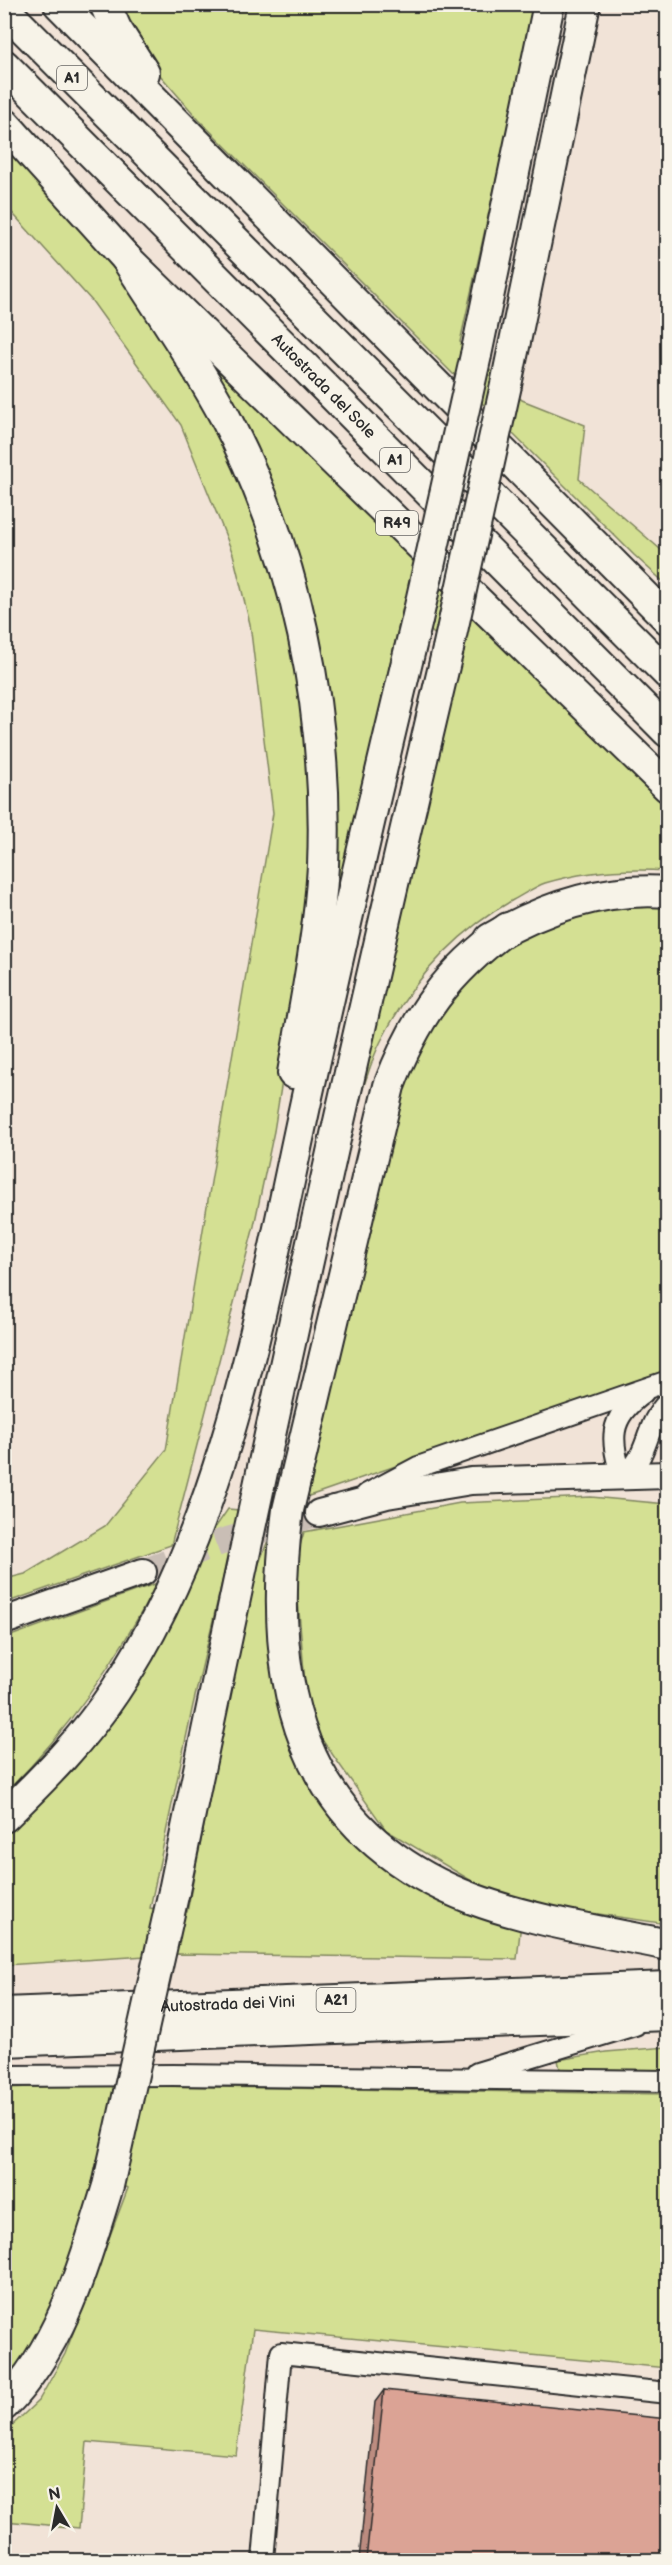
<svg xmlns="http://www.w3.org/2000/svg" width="672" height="2565" font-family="'Balsamiq Sans',sans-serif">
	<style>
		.green { fill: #d4e093; stroke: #80865f; stroke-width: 1.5 }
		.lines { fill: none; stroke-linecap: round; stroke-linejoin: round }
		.major-tunnel { stroke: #c9beb5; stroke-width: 26; stroke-dasharray: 26 13; stroke-linecap: butt }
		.minor-casing { stroke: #2b2b2b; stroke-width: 24 }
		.major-casing { stroke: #2b2b2b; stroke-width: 30 }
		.highway-casing { stroke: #2b2b2b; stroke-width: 34 }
		.minor { stroke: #f7f3e8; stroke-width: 20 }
		.major { stroke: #f7f3e8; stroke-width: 26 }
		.highway { stroke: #f7f3e8; stroke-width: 30 }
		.highway-bridge-casing { stroke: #2b2b2b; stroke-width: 34; stroke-linecap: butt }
		.highway-bridge { stroke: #f7f3e8; stroke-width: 30 }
		.wall { fill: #bc8c80; stroke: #2b2b2b; stroke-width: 1.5 }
		.building { fill: #dba395; stroke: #2b2b2b; stroke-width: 1.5 }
		.labels { text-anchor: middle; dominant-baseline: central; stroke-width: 6; stroke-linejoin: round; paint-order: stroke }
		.shield { fill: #f7f3e8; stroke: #686764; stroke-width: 1.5 }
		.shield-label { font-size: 15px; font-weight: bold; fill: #2b2b2b }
		.street-label { font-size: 16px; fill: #2b2b2b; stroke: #f7f3e8 }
	</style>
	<rect width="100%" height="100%" fill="#f1e3d7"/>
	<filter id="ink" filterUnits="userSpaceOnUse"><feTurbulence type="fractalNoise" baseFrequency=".0167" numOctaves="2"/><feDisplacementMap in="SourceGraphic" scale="12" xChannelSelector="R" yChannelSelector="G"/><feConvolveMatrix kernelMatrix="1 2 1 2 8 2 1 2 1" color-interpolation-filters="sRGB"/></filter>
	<g filter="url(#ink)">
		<g class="green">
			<polygon points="116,5 535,5 460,342 522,400 585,425 579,479 667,555 667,585 634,555 199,120 153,67"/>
			<polygon points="4,143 131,284 195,379 259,519 293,634 312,789 306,930 274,1131 254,1226 171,1545 5,1603 5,1579 25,1574 105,1526 166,1450 273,813 250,624 233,554 181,425 92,301 5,205"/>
			<path d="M195,332L667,801V871C626,868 585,871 545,883C534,887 523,895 513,900C454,933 411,982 381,1041C371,1060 366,1082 358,1102L438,743L462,658L403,607L327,941L333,743Z"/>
			<polygon points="667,902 667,1372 306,1497 404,1079 438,1010 496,948 587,910"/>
			<polygon points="591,1497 667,1504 667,1924 557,1908 492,1893 386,1830 308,1720 295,1563 304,1532 460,1503"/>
			<polygon points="228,1509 239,1510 193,1705 150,1908 187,1912 252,1581 278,1515 273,1571 329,1806 521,1923 517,1959 178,1954 5,1965 5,1835 69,1774 109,1724 154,1655 204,1544"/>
			<path d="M157,1583C116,1662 68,1731 5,1793V1638Z"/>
			<polygon points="667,2047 667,2070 560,2069 558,2060 606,2052"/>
			<polygon points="83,2085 667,2094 667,2368 253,2329 236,2455 87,2442 79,2528 5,2521 5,2432 39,2400 65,2354 128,2188 94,2178 51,2321 5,2394 4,2088"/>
		</g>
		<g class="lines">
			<polyline class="major-tunnel" points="143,1572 224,1541 319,1513"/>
			<defs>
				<g id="minor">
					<path d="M643,1393C607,1419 611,1440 622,1478C652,1454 642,1429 668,1402"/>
					<polyline points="367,1494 418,1467 668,1381"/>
					<polyline points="477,2073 635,2025"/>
					<polyline points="4,2076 173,2075 668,2081"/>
					<polyline points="263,2560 281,2353 668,2393"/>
				</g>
				<g id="major">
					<polyline points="319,1513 387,1495 471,1481 668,1475"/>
					<polyline points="4,1621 143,1572"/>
				</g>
				<g id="highway">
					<polyline points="59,4 668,619"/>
					<polyline points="105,4 116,29 144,73"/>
					<polyline points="4,9 668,674"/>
					<path id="s1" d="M4,65L668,732"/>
					<polyline points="4,123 126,258 668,787"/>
					<path d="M126,258C159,310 195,361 224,415C297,553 329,711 323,866C319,935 305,1005 293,1073"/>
					<polyline points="476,355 549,4"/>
					<polyline points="506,385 585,4"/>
					<path d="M508,928C448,971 415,1017 389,1086L288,1510C266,1681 296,1832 473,1899C535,1922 603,1931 668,1945"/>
					<path d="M490,939C543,908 605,887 668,892"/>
					<path d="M4,1817C44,1778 84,1738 115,1691C228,1522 265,1288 308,1092C343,934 379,777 417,620"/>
					<path d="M174,1891C259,1476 350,1062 448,649"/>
					<path id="s2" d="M4,2013L668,1987"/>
					<polyline points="4,2041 668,2015"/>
					<path d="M4,2405C62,2346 84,2263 108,2186"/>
				</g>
			</defs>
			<use href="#minor" class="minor-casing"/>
			<use href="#major" class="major-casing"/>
			<use href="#highway" class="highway-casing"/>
			<use href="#minor" class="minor"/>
			<use href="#major" class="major"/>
			<use href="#highway" class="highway"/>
			<defs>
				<g id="highway-bridge">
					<polyline points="417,620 476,355"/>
					<polyline points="448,649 506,385"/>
					<polyline points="108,2186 174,1891"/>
				</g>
			</defs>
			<use href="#highway-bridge" class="highway-bridge-casing"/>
			<use href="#highway-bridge" class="highway-bridge"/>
		</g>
		<polygon class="wall" points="384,2390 668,2560 359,2560 375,2402"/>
		<polygon class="building" points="384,2390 668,2419 668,2560 366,2560"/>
	</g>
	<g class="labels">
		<g class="shield">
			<rect x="57" y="66" width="30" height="24" rx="4.5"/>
			<rect x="380" y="448" width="30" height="24" rx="4.5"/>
			<rect x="376" y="511" width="42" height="24" rx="4.5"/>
			<rect x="316.5" y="1988" width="39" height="24" rx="4.5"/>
		</g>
		<g class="shield-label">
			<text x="72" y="78">A1</text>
			<text x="395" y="460">A1</text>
			<text x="397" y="523">R49</text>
			<text x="336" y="2000">A21</text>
		</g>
		<g class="street-label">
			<text stroke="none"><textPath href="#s1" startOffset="453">Autostrada del Sole</textPath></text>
			<text stroke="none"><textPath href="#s2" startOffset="224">Autostrada dei Vini</textPath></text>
		</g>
	</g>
	<rect width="672" height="2565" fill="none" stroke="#f7f3e8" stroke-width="24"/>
	<rect x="12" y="12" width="648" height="2541" fill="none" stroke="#2b2b2b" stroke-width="2" filter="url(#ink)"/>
	<g transform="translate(57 2508) rotate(350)" stroke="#f7f3e8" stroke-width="4.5" paint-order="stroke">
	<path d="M0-4.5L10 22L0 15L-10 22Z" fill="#2b2b2b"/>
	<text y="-9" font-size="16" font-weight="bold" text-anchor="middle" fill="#2b2b2b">N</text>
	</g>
</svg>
